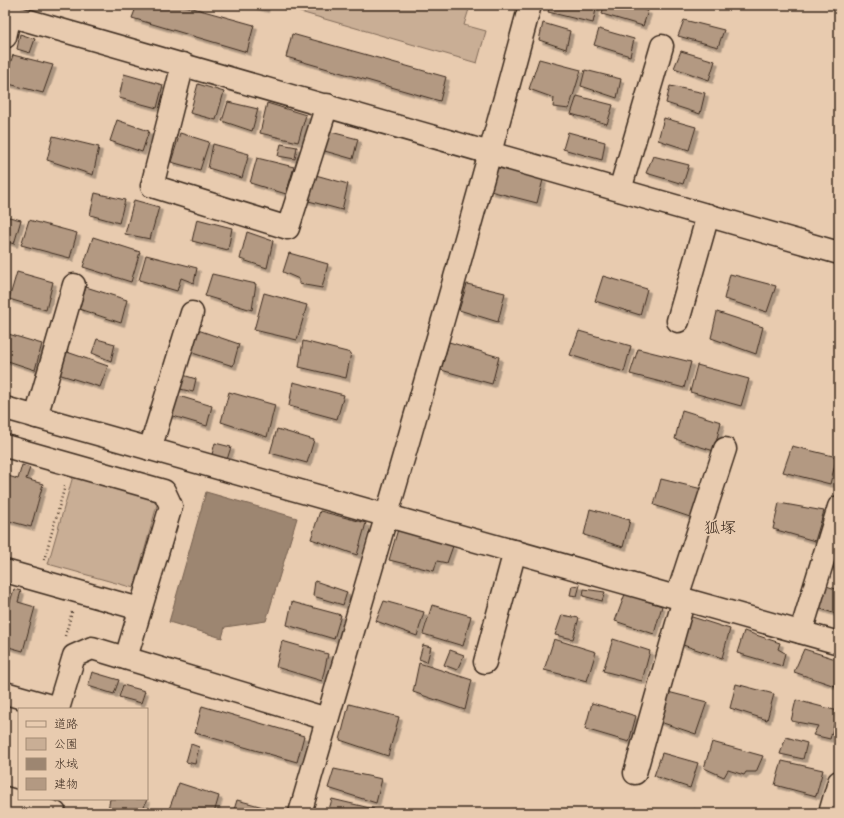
<svg xmlns="http://www.w3.org/2000/svg" width="844" height="818" font-family="Mynerve,'Klee One',sans-serif">
	<style>
		.green { fill: #c9ae95; stroke: #826c5a }
		.water { fill: #9d8671; stroke: #766150 }
		.building { fill: #b39982; stroke: #3b2a1e; filter: url(#shadow) }
		.lines { fill: none; stroke-linecap: round; stroke-linejoin: round }
		.minor-casing { stroke: #3b2a1e; stroke-width: 25 }
		.path { stroke: #3b2a1e; stroke-width: 2.5; stroke-dasharray: 1 3; stroke-linecap: butt }
		.minor { stroke: #e8cbaf; stroke-width: 22 }
		.labels { text-anchor: middle; dominant-baseline: central; stroke-width: 3.5; stroke-linejoin: round; paint-order: stroke }
		.quarter-label { font-size: 16px; fill: #3b2a1e; stroke: #e8cbaf }
	</style>
	<defs>
		<filter id="shadow"><feDropShadow dx="3.5" dy="3.5" stdDeviation="0" flood-color="#0004"/></filter>
	</defs>
	<rect width="100%" height="100%" fill="#e8cbaf"/>
	<filter id="ink" filterUnits="userSpaceOnUse"><feTurbulence type="fractalNoise" baseFrequency=".025" numOctaves="2"/><feDisplacementMap in="SourceGraphic" scale="8" xChannelSelector="R" yChannelSelector="G"/><feConvolveMatrix kernelMatrix="1 2 1 2 8 2 1 2 1" color-interpolation-filters="sRGB"/></filter>
	<g filter="url(#ink)">
		<g class="green">
			<polygon points="291,5 466,5 470,6 464,25 486,31 477,63 290,9"/>
			<polygon points="73,476 154,500 157,505 134,588 48,564"/>
		</g>
		<polygon class="water" points="206,492 297,518 266,621 225,627 222,638 169,622"/>
		<g class="building">
			<polygon points="137,5 182,5 254,25 247,52 132,18"/>
			<polygon points="251,5 266,5 265,9"/>
			<polygon points="550,5 597,5 593,23 548,12"/>
			<polygon points="604,5 628,5 648,11 643,26 602,14"/>
			<polygon points="684,20 724,30 718,47 678,36"/>
			<polygon points="543,23 570,31 566,49 539,40"/>
			<polygon points="599,29 634,39 630,56 594,45"/>
			<polygon points="20,34 35,39 30,53 17,49"/>
			<polygon points="292,34 446,77 440,101 286,57"/>
			<polygon points="681,51 715,61 709,80 674,68"/>
			<polygon points="13,55 53,65 43,93 5,83 5,79"/>
			<polygon points="539,59 581,70 569,109 553,107 554,98 529,89"/>
			<polygon points="585,70 621,79 617,98 581,86"/>
			<polygon points="124,74 163,85 157,108 119,98"/>
			<polygon points="198,84 224,92 216,120 190,113"/>
			<polygon points="670,86 705,93 700,114 666,103"/>
			<polygon points="577,96 613,105 607,124 571,114"/>
			<polygon points="228,102 258,109 252,131 222,121"/>
			<polygon points="267,103 306,115 298,142 260,133"/>
			<polygon points="664,118 696,127 689,150 658,140"/>
			<polygon points="117,120 149,131 142,152 110,141"/>
			<polygon points="327,131 358,139 353,159 321,150"/>
			<polygon points="568,132 605,142 602,160 563,149"/>
			<polygon points="180,133 209,142 200,170 171,162"/>
			<polygon points="53,136 99,147 93,175 47,160"/>
			<polygon points="213,144 249,154 242,178 208,168"/>
			<polygon points="281,144 297,147 295,159 278,156"/>
			<polygon points="653,156 689,165 683,184 646,173"/>
			<polygon points="257,158 294,167 286,194 250,183"/>
			<polygon points="497,166 543,180 537,203 490,191"/>
			<polygon points="312,174 348,184 342,210 305,200"/>
			<polygon points="95,193 125,200 119,223 90,215"/>
			<polygon points="134,200 159,207 150,239 125,234"/>
			<polygon points="5,216 21,220 14,244 5,241"/>
			<polygon points="197,219 232,228 228,250 192,241"/>
			<polygon points="29,220 77,233 70,258 21,245"/>
			<polygon points="247,232 273,241 267,268 240,259"/>
			<polygon points="93,237 140,252 131,282 83,267"/>
			<polygon points="289,253 328,264 322,288 299,284 299,279 283,272"/>
			<polygon points="146,255 197,268 194,283 181,278 177,291 139,280"/>
			<polygon points="17,272 53,282 46,310 9,299"/>
			<polygon points="212,274 256,284 252,310 205,296"/>
			<polygon points="730,274 776,286 767,312 724,299"/>
			<polygon points="603,276 647,289 640,315 595,301"/>
			<polygon points="467,284 505,293 498,322 459,310"/>
			<polygon points="86,287 127,300 121,323 79,309"/>
			<polygon points="264,293 307,305 297,340 254,330"/>
			<polygon points="717,312 763,327 756,354 711,338"/>
			<polygon points="192,328 239,344 233,366 186,351"/>
			<polygon points="579,331 631,346 624,372 570,355"/>
			<polygon points="5,333 42,344 35,370 5,360"/>
			<polygon points="97,339 115,344 111,361 92,353"/>
			<polygon points="303,341 351,353 346,378 299,367"/>
			<polygon points="449,342 499,357 492,384 441,370"/>
			<polygon points="638,349 691,362 684,388 630,374"/>
			<polygon points="64,351 108,366 100,387 58,374"/>
			<polygon points="697,365 749,379 741,406 690,392"/>
			<polygon points="180,374 196,379 193,392 176,388"/>
			<polygon points="293,382 344,395 337,419 289,406"/>
			<polygon points="229,392 275,405 267,437 221,422"/>
			<polygon points="172,394 212,406 207,426 166,414"/>
			<polygon points="682,410 721,422 714,451 675,439"/>
			<polygon points="277,429 314,440 307,463 270,453"/>
			<polygon points="215,443 231,447 226,463 211,458"/>
			<polygon points="792,446 837,457 830,484 783,472"/>
			<polygon points="22,465 30,468 26,479 43,484 31,527 5,520 5,475 18,479"/>
			<polygon points="661,479 702,489 693,518 654,505"/>
			<polygon points="779,503 824,511 815,541 773,529"/>
			<polygon points="590,509 630,520 623,547 584,535"/>
			<polygon points="320,511 366,523 357,555 311,539"/>
			<polygon points="398,529 453,546 447,563 437,561 434,571 389,560"/>
			<polygon points="839,544 839,569 829,567"/>
			<polygon points="315,581 347,592 343,605 313,596"/>
			<polygon points="580,585 577,596 570,595 572,586"/>
			<polygon points="823,585 839,590 839,615 815,607"/>
			<polygon points="14,589 21,591 18,602 35,607 23,651 5,646 5,600 10,602"/>
			<polygon points="584,589 605,592 602,601 583,596"/>
			<polygon points="625,594 662,606 654,634 615,621"/>
			<polygon points="384,601 424,612 417,636 376,621"/>
			<polygon points="292,602 341,615 334,639 287,625"/>
			<polygon points="432,605 471,616 463,646 423,634"/>
			<polygon points="562,615 579,618 573,639 555,635"/>
			<polygon points="689,616 730,629 722,658 680,644"/>
			<polygon points="744,631 780,643 778,649 785,653 782,666 737,653"/>
			<polygon points="554,639 596,652 587,681 544,670"/>
			<polygon points="613,639 650,651 642,681 603,671"/>
			<polygon points="282,641 328,654 322,681 276,667"/>
			<polygon points="423,645 431,647 427,662 419,659"/>
			<polygon points="804,649 839,660 839,673 835,686 794,672"/>
			<polygon points="450,650 464,655 457,670 444,665"/>
			<polygon points="419,663 472,680 465,710 413,692"/>
			<polygon points="92,672 119,680 114,694 88,686"/>
			<polygon points="736,684 774,694 767,720 730,708"/>
			<polygon points="123,685 145,691 141,703 119,697"/>
			<polygon points="664,691 707,702 696,734 654,720"/>
			<polygon points="796,700 838,711 830,739 813,735 818,726 791,721"/>
			<polygon points="592,703 636,716 629,742 585,729"/>
			<polygon points="349,704 399,717 388,756 340,740"/>
			<polygon points="202,706 304,736 297,762 195,733"/>
			<polygon points="786,737 807,743 803,759 780,754"/>
			<polygon points="712,742 763,756 756,772 746,772 744,775 728,770 724,777 704,768"/>
			<polygon points="191,744 199,747 195,764 186,762"/>
			<polygon points="662,753 698,763 690,788 654,776"/>
			<polygon points="782,761 823,770 816,796 775,785"/>
			<polygon points="334,769 382,779 376,803 328,788"/>
			<polygon points="179,783 219,796 214,813 182,813 169,809"/>
			<polygon points="110,799 147,799 142,813 117,813 108,810"/>
			<polygon points="332,799 374,809 373,813 328,813"/>
			<polygon points="237,800 282,812 282,813 233,813"/>
			<polygon points="694,809 708,813 692,813"/>
		</g>
		<g class="lines">
			<defs>
				<g id="minor">
					<polyline points="5,14 839,253"/>
					<polyline points="5,37 10,15"/>
					<polyline points="183,64 152,186 288,228 327,105"/>
					<polyline points="620,190 662,46"/>
					<polyline points="678,321 708,215"/>
					<polyline points="5,408 839,643"/>
					<polyline points="36,417 74,285"/>
					<polyline points="5,446 164,491 171,506 126,658"/>
					<polyline points="150,449 192,313"/>
					<polyline points="5,571 140,609"/>
					<polyline points="677,597 725,449"/>
					<polyline points="801,632 839,507"/>
					<polyline points="485,662 515,551"/>
					<polyline points="5,693 58,708"/>
					<polyline points="58,709 74,656 92,648 327,719"/>
					<polyline points="635,773 684,599"/>
					<polyline points="5,798 55,813"/>
					<path d="M300,813C378,544 458,276 530,5"/>
					<polyline points="830,813 839,782"/>
				</g>
			</defs>
			<use href="#minor" class="minor-casing"/>
			<g class="path">
				<polyline points="44,560 65,486"/>
				<polyline points="65,636 72,612"/>
			</g>
			<use href="#minor" class="minor"/>
		</g>
	</g>
	<g class="labels">
		<g class="quarter-label">
			<text x="720" y="528">狐塚</text>
		</g>
	</g>
	<rect width="844" height="818" fill="none" stroke="#e8cbaf" stroke-width="20"/>
	<rect x="10" y="10" width="824" height="798" fill="none" stroke="#3b2a1e" stroke-width="1.5" filter="url(#ink)"/>
	<rect x="18" y="708" width="130" height="92" fill="#e8cbaf" stroke="#a38b75"/>
	<rect x="26" y="721" width="20" height="6" fill="#e8cbaf" stroke="#a38b75"/>
	<text x="54" y="728" font-size="12" fill="#3b2a1e">道路</text>
	<rect x="26" y="738" width="20" height="12" fill="#c9ae95" stroke="#a38b75"/>
	<text x="54" y="748" font-size="12" fill="#3b2a1e">公園</text>
	<rect x="26" y="758" width="20" height="12" fill="#9d8671" stroke="#a38b75"/>
	<text x="54" y="768" font-size="12" fill="#3b2a1e">水域</text>
	<rect x="26" y="778" width="20" height="12" fill="#b39982" stroke="#a38b75"/>
	<text x="54" y="788" font-size="12" fill="#3b2a1e">建物</text>
</svg>
